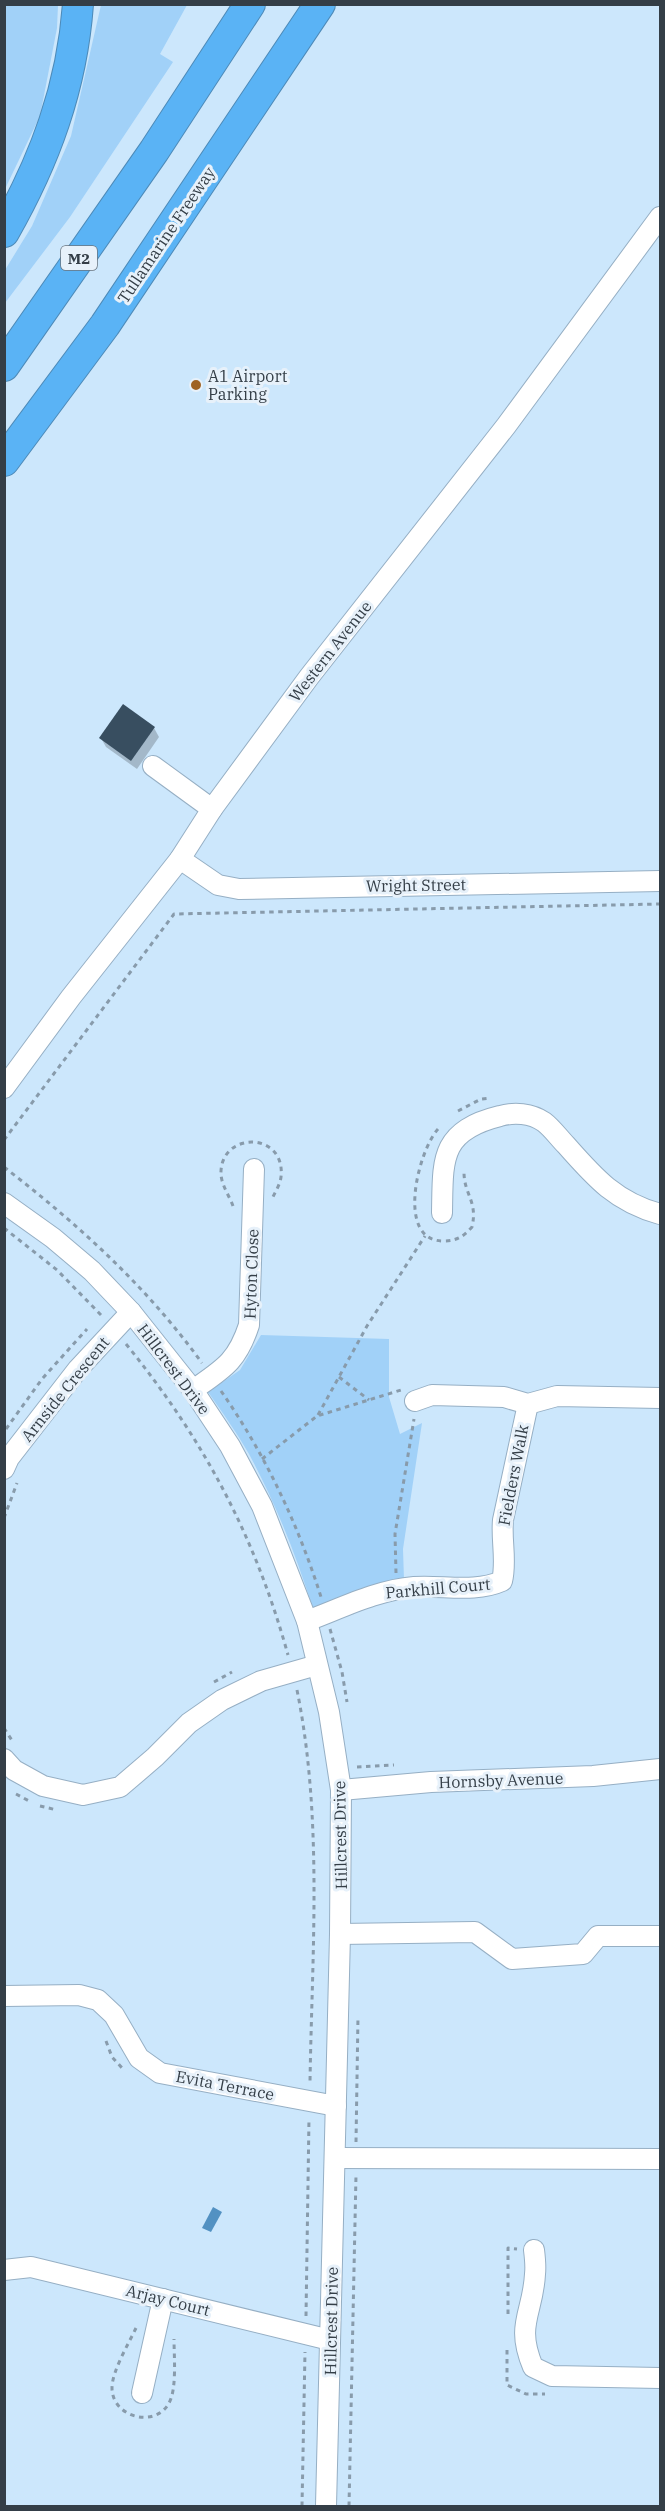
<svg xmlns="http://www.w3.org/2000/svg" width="665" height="2511" font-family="'IBM Plex Serif',serif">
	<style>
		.green { fill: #a1d1f8 }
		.water { fill: #5291c2 }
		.shadow { fill: #0003 }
		.building { fill: #384e60 }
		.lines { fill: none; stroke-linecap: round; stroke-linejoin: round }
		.minor-casing { stroke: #96afc4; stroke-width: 22 }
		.highway-casing { stroke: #4d8ab8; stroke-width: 32 }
		.path { stroke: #889bab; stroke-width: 3; stroke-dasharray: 4.5 4.5; stroke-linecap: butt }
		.minor { stroke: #fff; stroke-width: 20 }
		.highway { stroke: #5ab3f5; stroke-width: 30 }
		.poi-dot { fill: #9e6324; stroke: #e7f1fa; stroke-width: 2 }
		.labels { text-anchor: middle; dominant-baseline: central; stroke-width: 6; stroke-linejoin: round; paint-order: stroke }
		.shield { fill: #e7f1fa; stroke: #6a747d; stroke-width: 1.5 }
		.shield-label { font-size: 15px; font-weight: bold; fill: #343e47 }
		.street-label { font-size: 16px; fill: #343e47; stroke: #e7f1fa }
		.poi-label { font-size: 16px; fill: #343e47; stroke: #e7f1fa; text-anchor: start }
	</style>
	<rect width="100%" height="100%" fill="#cce7fc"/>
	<g class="green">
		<polygon points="5,4 58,5 57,28 40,116 5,189"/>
		<polygon points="101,5 187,5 160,54 173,62 70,217 5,303 5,270 32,226 71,136"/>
		<path d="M261,1335L389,1339V1397L400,1434L422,1423L403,1549L404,1580L380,1583L313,1609C296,1555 276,1504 249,1454C237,1433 222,1412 208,1392L240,1370Z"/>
	</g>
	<polygon class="water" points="213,2207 222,2212 211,2232 202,2228"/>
	<polygon class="shadow" points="154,728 159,737 137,769 106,747 101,738"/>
	<polygon class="building" points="123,704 155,727 131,761 99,738"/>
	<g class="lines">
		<defs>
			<g id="minor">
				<polyline points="153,766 212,809"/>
				<polyline points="180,859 218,885 239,889 660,881"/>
				<polyline points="4,1088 71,997 180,859 212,809 309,677 506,426 660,217"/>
				<polyline points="4,1203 53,1238 92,1271 131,1312 193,1390 230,1446 262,1506 307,1621 329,1712 341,1790 340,1934 326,2506"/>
				<path d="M442,1213C443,1160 439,1131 500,1116C514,1112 531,1113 544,1122C552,1128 559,1138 566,1145C595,1178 616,1202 660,1214"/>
				<path d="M193,1390C223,1369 237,1362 249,1325L254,1169"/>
				<polyline points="415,1401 432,1395 504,1397 528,1404 557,1396 660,1398"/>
				<polyline points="4,1469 9,1458 78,1369 131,1312"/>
				<path d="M307,1621C342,1608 377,1590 414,1587C443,1585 475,1593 502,1581C507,1561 501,1541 503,1520L528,1404"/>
				<polyline points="4,1759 14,1770 43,1786 83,1795 120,1787 155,1757 189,1723 222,1700 261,1681 317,1665"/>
				<polyline points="341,1790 431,1782 593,1776 660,1769"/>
				<polyline points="340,1934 475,1932 512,1959 583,1954 598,1936 660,1936"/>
				<polyline points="4,1996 79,1995 98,2000 114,2015 139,2058 160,2073 336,2106"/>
				<polyline points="335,2158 660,2159"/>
				<path d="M534,2250C535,2258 536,2266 535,2274C533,2314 515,2324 533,2367L552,2376L660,2378"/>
				<polyline points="4,2270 31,2267 330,2340"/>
				<polyline points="142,2393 163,2299"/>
			</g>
			<g id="highway">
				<path d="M4,232C45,160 72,87 78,4"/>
				<polyline points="4,366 154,151 250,4"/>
				<polyline points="4,461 105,325 320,4"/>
			</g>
		</defs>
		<use href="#minor" class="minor-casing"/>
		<use href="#highway" class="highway-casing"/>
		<g class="path">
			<polyline points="458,1111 481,1099 491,1098"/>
			<path d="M438,1129C418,1151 395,1242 444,1241C457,1241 464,1236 472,1227C478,1201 464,1195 464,1172"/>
			<polyline points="4,1140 174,914 660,904"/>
			<path d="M4,1167C79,1225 147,1287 202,1363"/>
			<path d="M233,1206C229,1195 220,1183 221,1171C223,1131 286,1132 281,1177C280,1185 275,1192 272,1199"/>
			<polyline points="4,1228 57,1270 103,1317"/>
			<path d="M126,1344C204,1440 255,1536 288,1655"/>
			<polyline points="339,1377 369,1400"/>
			<path d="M221,1391C265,1454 298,1524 321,1597"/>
			<polyline points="318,1415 367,1326 425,1236"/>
			<polyline points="6,1429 42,1379 87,1329"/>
			<polyline points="262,1459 317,1416 401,1390"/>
			<polyline points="4,1518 17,1483"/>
			<polyline points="396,1573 395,1534 414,1419"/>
			<polyline points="330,1629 342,1672 347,1702"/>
			<polyline points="214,1682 232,1672"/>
			<path d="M297,1690C323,1819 312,1952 310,2082"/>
			<polyline points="4,1728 13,1742"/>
			<polyline points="357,1767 394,1765"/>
			<polyline points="16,1794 31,1802"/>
			<polyline points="40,1806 57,1810"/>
			<polyline points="106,2041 112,2057 123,2069"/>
			<polyline points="356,2142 358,2016"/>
			<polyline points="508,2314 508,2248 517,2249"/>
			<polyline points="306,2316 309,2118"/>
			<path d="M136,2328C129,2343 112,2371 112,2388C112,2417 155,2429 169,2403C177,2389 174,2356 174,2339"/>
			<polyline points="507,2350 507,2385 526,2394 545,2394"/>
			<polyline points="302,2506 305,2352"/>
			<polyline points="349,2506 356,2175"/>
		</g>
		<use href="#minor" class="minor"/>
		<use href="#highway" class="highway"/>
	</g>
	<circle class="poi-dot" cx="196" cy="385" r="6"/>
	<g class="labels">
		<rect class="shield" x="61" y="246" width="36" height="24" rx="4.5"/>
		<g class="shield-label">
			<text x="79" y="258">M2</text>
		</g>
		<g class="street-label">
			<text transform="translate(166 235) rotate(-56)">Tullamarine Freeway</text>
			<text transform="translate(330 651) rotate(-52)">Western Avenue</text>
			<text transform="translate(416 885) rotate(-1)">Wright Street</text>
			<text transform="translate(251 1274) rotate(-88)">Hyton Close</text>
			<text transform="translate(174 1369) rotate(53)">Hillcrest Drive</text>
			<text transform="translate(65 1389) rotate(-51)">Arnside Crescent</text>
			<text transform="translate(513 1475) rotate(-79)">Fielders Walk</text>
			<text transform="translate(438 1588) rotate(-5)">Parkhill Court</text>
			<text transform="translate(501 1780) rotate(-2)">Hornsby Avenue</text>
			<text transform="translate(340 1835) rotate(-91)">Hillcrest Drive</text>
			<text transform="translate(225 2085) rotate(11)">Evita Terrace</text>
			<text transform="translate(168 2300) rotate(14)">Arjay Court</text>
			<text transform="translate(331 2321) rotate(-89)">Hillcrest Drive</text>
		</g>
		<g class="poi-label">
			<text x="208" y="376">A1 Airport<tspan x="208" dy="18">Parking</tspan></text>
		</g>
	</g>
	<rect width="665" height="2511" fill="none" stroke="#343e47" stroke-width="12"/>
</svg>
